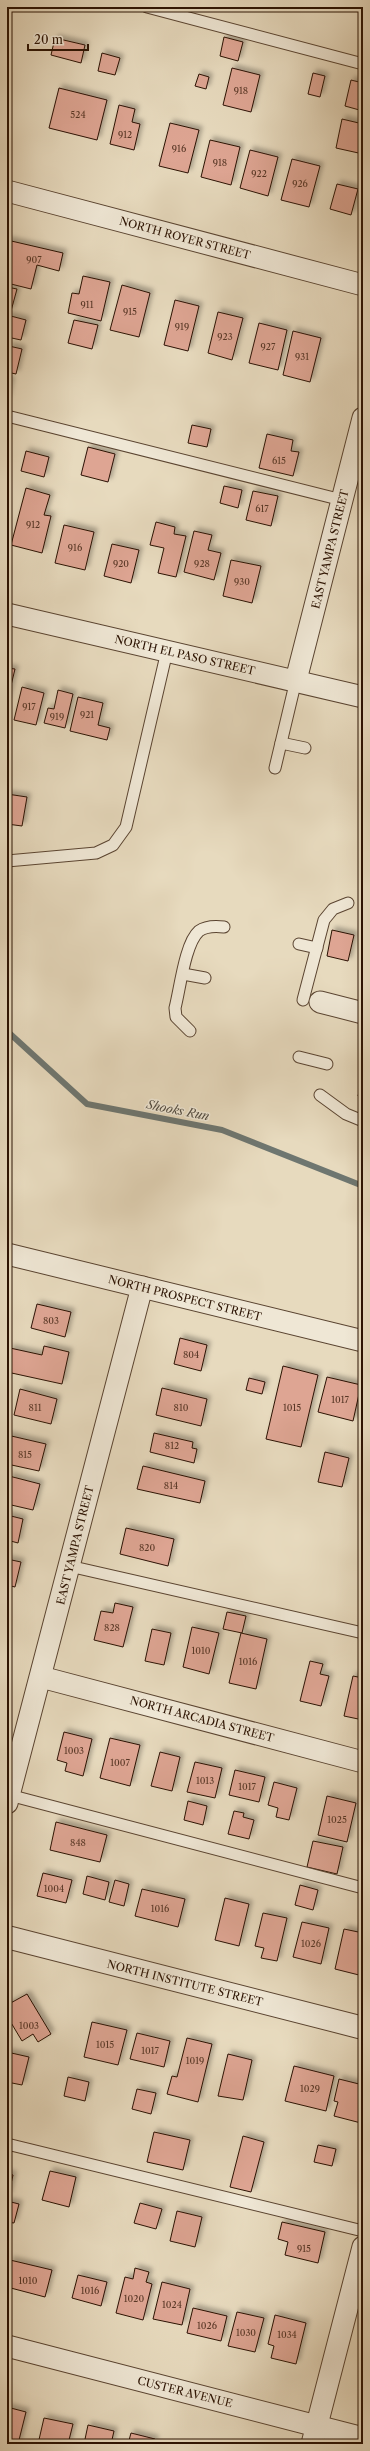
<svg xmlns="http://www.w3.org/2000/svg" width="370" height="2451" font-family="'Libre Caslon Text',serif">
	<style>
		.lines { fill: none; stroke-linecap: round; stroke-linejoin: round }
		.stream { stroke: #6e7670; stroke-width: 6 }
		.building { fill: #dea593; stroke: #2b1202; filter: url(#shadow) }
		.service-casing { stroke: #5a4431; stroke-width: 13 }
		.minor-casing { stroke: #5a4431; stroke-width: 23 }
		.tertiary-casing { stroke: #5a4431; stroke-width: 24 }
		.service { stroke: #efe7d5; stroke-width: 11 }
		.minor { stroke: #efe7d5; stroke-width: 21 }
		.tertiary { stroke: #efe7d5; stroke-width: 22 }
		.labels { text-anchor: middle; dominant-baseline: central; stroke-width: 3; stroke-linejoin: round; paint-order: stroke }
		.number-label { font-size: 9px; fill: #583726 }
		.street-label { font-size: 11px; fill: #2b1202; stroke: #efe7d5 }
		.water-label { font-size: 12px; font-style: italic; fill: #524c42; stroke: #efe7d5 }
	</style>
	<defs>
		<filter id="shadow"><feDropShadow dx="3.5" dy="-3.5" stdDeviation="2" flood-color="#0004"/></filter>
	</defs>
	<rect width="100%" height="100%" fill="#e7dabe"/>
	<filter id="stains"><feTurbulence type="fractalNoise" baseFrequency=".005" numOctaves="4"/><feColorMatrix values="0 0 0 0 .2 0 0 0 0 .09 0 0 0 0 .02 0 0 0 .5 -.17"/></filter>
	<radialGradient id="worn" r=".72"><stop offset=".6" stop-color="#630" stop-opacity="0"/><stop offset="1" stop-color="#630" stop-opacity=".3"/></radialGradient>
	<g class="lines">
		<polyline class="stream" points="7,1031 87,1104 222,1130 363,1186"/>
	</g>
	<g class="building">
		<polygon points="363,35 363,52 359,51"/>
		<polygon points="224,37 243,42 238,61 220,56"/>
		<polygon points="55,38 85,45 81,63 51,55"/>
		<polygon points="102,53 120,58 115,75 98,71"/>
		<polygon points="232,68 260,75 251,112 223,105"/>
		<polygon points="313,73 325,76 320,97 308,94"/>
		<polygon points="199,74 209,77 206,89 195,86"/>
		<polygon points="351,80 363,83 363,111 345,106"/>
		<polygon points="59,88 107,100 97,140 49,128"/>
		<polygon points="119,105 135,109 132,122 140,124 134,150 110,144"/>
		<polygon points="342,119 363,124 363,154 336,148"/>
		<polygon points="170,123 199,130 188,173 159,166"/>
		<polygon points="210,140 240,147 231,185 201,177"/>
		<polygon points="250,150 278,157 268,196 240,188"/>
		<polygon points="292,159 320,166 309,207 281,200"/>
		<polygon points="337,184 358,189 351,215 330,209"/>
		<polygon points="7,240 63,253 59,271 37,265 31,289 7,283"/>
		<polygon points="83,276 110,282 101,321 68,313 72,293 79,294"/>
		<polygon points="122,285 150,293 139,337 110,330"/>
		<polygon points="7,287 17,289 11,311 7,310"/>
		<polygon points="175,300 199,306 188,351 164,345"/>
		<polygon points="218,312 243,318 232,360 208,353"/>
		<polygon points="7,315 26,320 21,340 7,337"/>
		<polygon points="74,320 98,325 92,349 68,343"/>
		<polygon points="259,323 287,330 278,370 249,363"/>
		<polygon points="293,331 321,338 310,382 283,375"/>
		<polygon points="9,346 22,349 16,374 7,372"/>
		<polygon points="7,379 11,380 7,400"/>
		<polygon points="192,425 211,429 207,447 188,443"/>
		<polygon points="267,434 293,440 291,451 299,452 293,476 259,468"/>
		<polygon points="88,447 115,454 108,482 81,475"/>
		<polygon points="26,451 49,457 44,477 21,471"/>
		<polygon points="224,486 242,490 238,508 220,503"/>
		<polygon points="26,488 50,495 44,515 51,516 42,553 11,545"/>
		<polygon points="253,491 278,496 271,526 246,520"/>
		<polygon points="156,522 175,527 174,534 186,536 176,577 158,573 164,548 150,545"/>
		<polygon points="64,525 94,532 85,570 55,563"/>
		<polygon points="194,531 212,535 208,550 221,553 214,580 184,572"/>
		<polygon points="112,544 139,550 131,583 104,576"/>
		<polygon points="231,560 261,566 252,603 223,596"/>
		<polygon points="7,668 15,669 7,702"/>
		<polygon points="22,687 44,693 36,725 14,720"/>
		<polygon points="58,690 73,694 65,728 44,723 48,708 54,709"/>
		<polygon points="78,697 103,703 98,725 110,728 107,740 70,731"/>
		<polygon points="7,794 27,797 22,826 7,824"/>
		<polygon points="332,930 354,935 348,961 327,956"/>
		<polygon points="363,1076 363,1097 358,1096"/>
		<polygon points="37,1304 71,1312 65,1337 31,1328"/>
		<polygon points="180,1338 207,1345 201,1371 174,1364"/>
		<polygon points="44,1346 69,1352 62,1384 7,1372 10,1348 42,1355"/>
		<polygon points="283,1366 318,1375 301,1447 266,1439"/>
		<polygon points="327,1377 361,1385 353,1421 318,1412"/>
		<polygon points="249,1378 265,1382 262,1394 246,1390"/>
		<polygon points="162,1388 207,1399 201,1426 156,1415"/>
		<polygon points="20,1389 57,1399 51,1424 14,1415"/>
		<polygon points="154,1433 193,1442 192,1448 197,1449 194,1463 150,1452"/>
		<polygon points="7,1435 46,1444 39,1471 7,1464"/>
		<polygon points="325,1452 349,1458 342,1487 318,1482"/>
		<polygon points="143,1466 205,1481 200,1503 137,1489"/>
		<polygon points="9,1476 40,1484 33,1510 7,1504"/>
		<polygon points="7,1515 23,1519 18,1543 7,1540"/>
		<polygon points="126,1528 174,1539 168,1566 120,1554"/>
		<polygon points="7,1559 21,1562 15,1587 7,1585"/>
		<polygon points="115,1603 133,1607 123,1647 94,1640 101,1611 113,1613"/>
		<polygon points="227,1612 246,1616 242,1633 223,1629"/>
		<polygon points="192,1627 219,1633 209,1674 183,1667"/>
		<polygon points="152,1629 171,1633 164,1665 145,1661"/>
		<polygon points="241,1633 267,1639 256,1689 229,1683"/>
		<polygon points="310,1661 323,1664 320,1674 329,1676 321,1706 300,1701"/>
		<polygon points="353,1676 363,1678 363,1720 344,1716"/>
		<polygon points="64,1732 92,1739 83,1776 65,1771 67,1763 57,1760"/>
		<polygon points="110,1738 140,1745 130,1786 100,1778"/>
		<polygon points="160,1752 180,1757 172,1791 151,1786"/>
		<polygon points="195,1762 222,1768 215,1798 187,1792"/>
		<polygon points="235,1770 265,1777 259,1802 229,1795"/>
		<polygon points="274,1782 297,1788 289,1820 276,1817 278,1808 268,1805"/>
		<polygon points="327,1796 356,1803 347,1842 318,1835"/>
		<polygon points="188,1801 207,1806 203,1825 184,1820"/>
		<polygon points="234,1811 244,1813 243,1817 254,1820 249,1839 228,1834"/>
		<polygon points="56,1822 107,1835 100,1862 50,1850"/>
		<polygon points="313,1841 343,1847 337,1874 307,1867"/>
		<polygon points="43,1873 72,1880 66,1903 37,1896"/>
		<polygon points="87,1876 109,1882 105,1900 83,1894"/>
		<polygon points="115,1880 129,1884 124,1906 109,1902"/>
		<polygon points="300,1885 318,1890 313,1910 295,1905"/>
		<polygon points="142,1889 185,1899 178,1927 135,1916"/>
		<polygon points="225,1898 249,1904 239,1946 215,1940"/>
		<polygon points="263,1913 287,1918 277,1961 261,1958 264,1948 255,1946"/>
		<polygon points="302,1922 329,1928 321,1964 293,1957"/>
		<polygon points="344,1929 363,1933 363,1958 359,1975 335,1969"/>
		<polygon points="27,1994 51,2034 38,2042 33,2034 22,2041 7,2016 7,2005"/>
		<polygon points="92,2022 127,2030 118,2065 84,2057"/>
		<polygon points="137,2033 170,2041 164,2067 130,2059"/>
		<polygon points="187,2038 212,2044 198,2102 167,2094 172,2076 177,2077"/>
		<polygon points="7,2052 29,2057 22,2085 7,2082"/>
		<polygon points="228,2054 252,2060 243,2100 218,2096"/>
		<polygon points="294,2066 334,2076 326,2111 285,2101"/>
		<polygon points="68,2077 89,2082 85,2101 64,2096"/>
		<polygon points="339,2079 363,2085 361,2123 334,2116 338,2102 334,2101"/>
		<polygon points="137,2089 156,2093 151,2114 132,2109"/>
		<polygon points="154,2132 190,2140 183,2170 147,2162"/>
		<polygon points="243,2136 264,2142 251,2192 230,2187"/>
		<polygon points="318,2145 336,2149 332,2166 314,2162"/>
		<polygon points="50,2171 76,2177 69,2207 42,2200"/>
		<polygon points="7,2173 13,2175 8,2197 7,2197"/>
		<polygon points="7,2201 19,2204 14,2223 7,2222"/>
		<polygon points="140,2203 162,2209 156,2229 134,2223"/>
		<polygon points="177,2211 202,2217 195,2247 170,2241"/>
		<polygon points="282,2222 325,2232 318,2263 285,2255 288,2242 278,2239"/>
		<polygon points="10,2260 52,2270 45,2297 7,2287"/>
		<polygon points="135,2268 149,2272 146,2282 152,2284 143,2320 116,2313 125,2277 133,2279"/>
		<polygon points="78,2275 107,2282 101,2306 72,2298"/>
		<polygon points="162,2282 190,2289 182,2325 153,2319"/>
		<polygon points="193,2308 227,2316 221,2341 187,2333"/>
		<polygon points="237,2312 264,2318 255,2352 228,2346"/>
		<polygon points="275,2315 306,2323 296,2364 271,2358 274,2346 268,2344"/>
		<polygon points="7,2407 26,2412 18,2444 7,2444"/>
		<polygon points="44,2418 73,2424 68,2444 38,2444"/>
		<polygon points="88,2425 114,2431 111,2444 84,2444"/>
		<polygon points="131,2433 155,2439 154,2444 128,2444"/>
	</g>
	<g class="lines">
		<defs>
			<g id="service">
				<polyline points="147,7 363,64"/>
				<polyline points="7,416 342,500"/>
				<polyline points="281,743 305,748"/>
				<polyline points="275,768 296,680"/>
				<polyline points="7,861 96,853 113,845 126,827 167,651"/>
				<polyline points="299,944 317,948"/>
				<polyline points="183,974 205,978"/>
				<polyline points="303,1000 324,920 333,909 348,903"/>
				<path d="M190,1031L176,1017L175,1008C180,989 185,943 199,931C206,926 216,926 224,927"/>
				<polyline points="299,1057 327,1064"/>
				<polyline points="320,1095 346,1114 363,1121"/>
				<polyline points="69,1566 363,1633"/>
				<polyline points="9,1795 363,1888"/>
				<polyline points="7,2144 363,2231"/>
			</g>
			<g id="minor">
				<polyline points="7,191 363,285"/>
				<polyline points="7,614 363,697"/>
				<polyline points="296,680 363,418"/>
				<polyline points="320,1002 363,1013"/>
				<polyline points="7,1254 363,1341"/>
				<polyline points="41,1677 363,1762"/>
				<polyline points="7,1803 142,1287"/>
				<polyline points="7,2346 363,2438"/>
				<polyline points="312,2444 363,2247"/>
			</g>
			<polyline id="tertiary" points="7,1937 363,2028"/>
		</defs>
		<use href="#service" class="service-casing"/>
		<use href="#minor" class="minor-casing"/>
		<use href="#tertiary" class="tertiary-casing"/>
		<use href="#service" class="service"/>
		<use href="#minor" class="minor"/>
		<use href="#tertiary" class="tertiary"/>
	</g>
	<g class="labels">
		<g class="number-label">
			<text x="241" y="90">918</text>
			<text x="78" y="114">524</text>
			<text x="125" y="134">912</text>
			<text x="179" y="148">916</text>
			<text x="220" y="162">918</text>
			<text x="259" y="173">922</text>
			<text x="300" y="183">926</text>
			<text x="34" y="259">907</text>
			<text x="87" y="304">911</text>
			<text x="130" y="311">915</text>
			<text x="182" y="326">919</text>
			<text x="225" y="336">923</text>
			<text x="268" y="346">927</text>
			<text x="302" y="356">931</text>
			<text x="279" y="460">615</text>
			<text x="262" y="508">617</text>
			<text x="33" y="524">912</text>
			<text x="75" y="547">916</text>
			<text x="121" y="563">920</text>
			<text x="202" y="563">928</text>
			<text x="242" y="581">930</text>
			<text x="29" y="706">917</text>
			<text x="87" y="714">921</text>
			<text x="57" y="716">919</text>
			<text x="51" y="1320">803</text>
			<text x="191" y="1354">804</text>
			<text x="340" y="1399">1017</text>
			<text x="35" y="1407">811</text>
			<text x="181" y="1407">810</text>
			<text x="292" y="1407">1015</text>
			<text x="172" y="1445">812</text>
			<text x="25" y="1454">815</text>
			<text x="171" y="1485">814</text>
			<text x="147" y="1547">820</text>
			<text x="112" y="1627">828</text>
			<text x="201" y="1650">1010</text>
			<text x="248" y="1661">1016</text>
			<text x="74" y="1750">1003</text>
			<text x="120" y="1762">1007</text>
			<text x="205" y="1780">1013</text>
			<text x="247" y="1786">1017</text>
			<text x="337" y="1819">1025</text>
			<text x="78" y="1842">848</text>
			<text x="54" y="1888">1004</text>
			<text x="160" y="1908">1016</text>
			<text x="311" y="1943">1026</text>
			<text x="29" y="2025">1003</text>
			<text x="105" y="2044">1015</text>
			<text x="150" y="2050">1017</text>
			<text x="195" y="2060">1019</text>
			<text x="310" y="2088">1029</text>
			<text x="304" y="2248">915</text>
			<text x="28" y="2280">1010</text>
			<text x="90" y="2290">1016</text>
			<text x="134" y="2298">1020</text>
			<text x="172" y="2304">1024</text>
			<text x="207" y="2325">1026</text>
			<text x="246" y="2332">1030</text>
			<text x="287" y="2334">1034</text>
		</g>
		<g class="street-label">
			<text transform="translate(185 238) rotate(15)">NORTH ROYER STREET</text>
			<text transform="translate(330 549) rotate(-76)">EAST YAMPA STREET</text>
			<text transform="translate(185 655) rotate(13)">NORTH EL PASO STREET</text>
			<text transform="translate(185 1298) rotate(14)">NORTH PROSPECT STREET</text>
			<text transform="translate(75 1545) rotate(-76)">EAST YAMPA STREET</text>
			<text transform="translate(202 1719) rotate(15)">NORTH ARCADIA STREET</text>
			<text transform="translate(185 1983) rotate(14)">NORTH INSTITUTE STREET</text>
			<text transform="translate(185 2392) rotate(14)">CUSTER AVENUE</text>
		</g>
		<g class="water-label">
			<text transform="translate(178 1110) rotate(11)">Shooks Run</text>
		</g>
	</g>
	<rect width="370" height="2451" fill="none" stroke="#e7dabe" stroke-width="24"/>
	<rect x="8" y="8" width="354" height="2435" fill="none" stroke="#2b1202" stroke-width="2"/>
	<rect x="12" y="12" width="346" height="2427" fill="none" stroke="#2b1202"/>
	<path d="M28 44v6h60v-6" fill="none" stroke="#2b1202" stroke-width="2"/>
	<text x="34" y="44" font-size="12" fill="#2b1202" stroke="#efe7d5" stroke-width="3" paint-order="stroke">20 m</text>
	<rect width="100%" height="100%" filter="url(#stains)"/>
	<rect width="100%" height="100%" fill="url(#worn)"/>
</svg>
